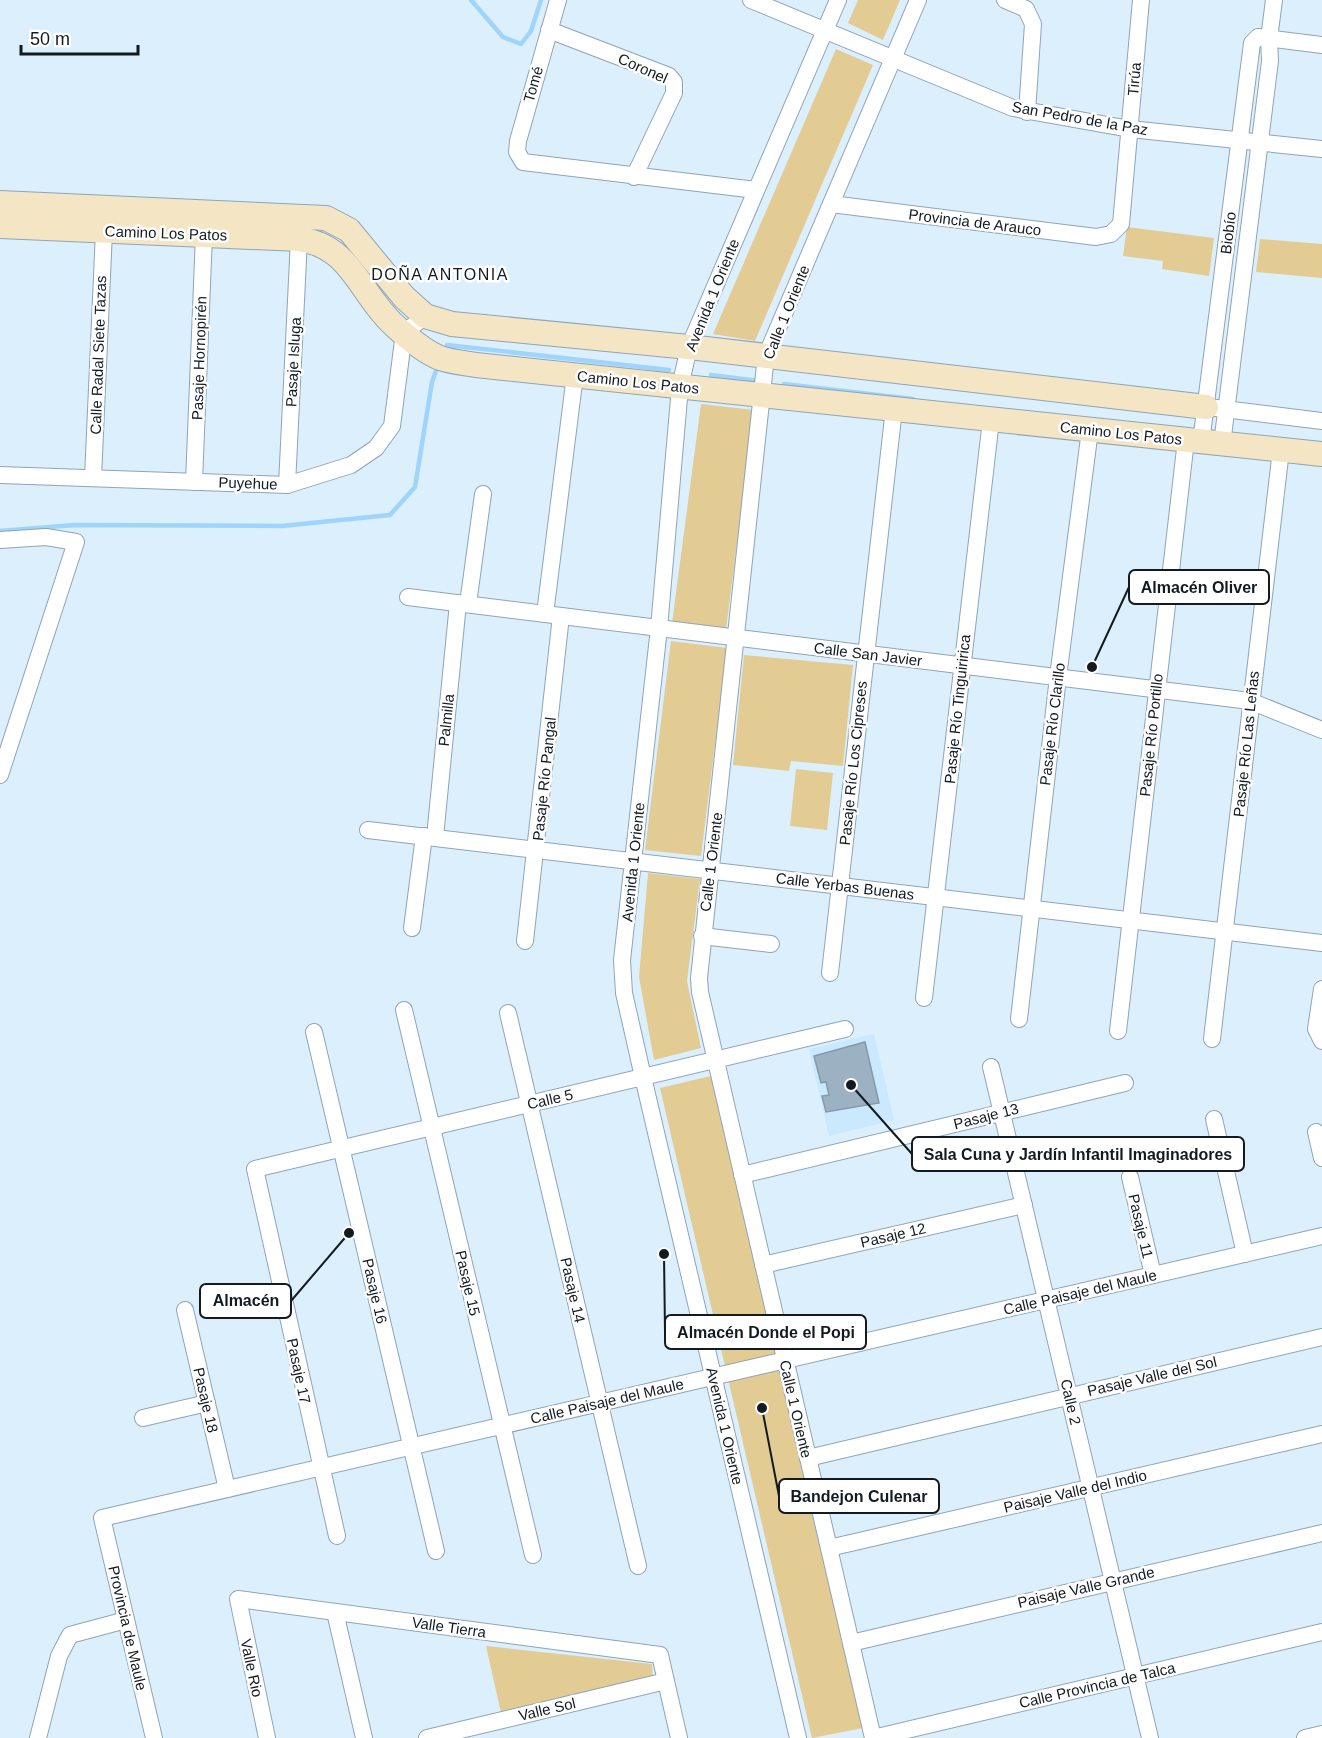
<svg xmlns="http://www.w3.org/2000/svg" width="1322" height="1738" font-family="Helvetica,sans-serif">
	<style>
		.built { fill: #cae8fe }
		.green { fill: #e3cb94 }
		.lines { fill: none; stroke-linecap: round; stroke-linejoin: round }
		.stream { stroke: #9fd4fc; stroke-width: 4.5 }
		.building { fill: #9cb1c2; stroke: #8499a9; stroke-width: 1.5 }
		.street-casing { stroke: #8fa4b5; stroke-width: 18 }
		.secondary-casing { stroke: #8fa4b5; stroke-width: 26 }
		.street { stroke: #fff; stroke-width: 16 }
		.secondary { stroke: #f4e6c5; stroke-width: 24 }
		.labels { text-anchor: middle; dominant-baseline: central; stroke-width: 5; stroke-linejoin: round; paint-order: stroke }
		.street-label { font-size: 15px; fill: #131b21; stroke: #fff }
		.neighbourhood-label { font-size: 16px; letter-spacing: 1.5px; fill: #131b21; stroke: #fff }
		.leader { fill: none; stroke: #131b21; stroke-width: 2 }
		.callout-dot { fill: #131b21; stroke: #fff; stroke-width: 2 }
		.callout { fill: #fff; stroke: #131b21; stroke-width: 2 }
		.callout-label { font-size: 16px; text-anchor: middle; font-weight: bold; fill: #131b21 }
	</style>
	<rect width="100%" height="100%" fill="#dceffd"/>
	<polygon class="built" points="874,1034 894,1120 829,1136 809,1049"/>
	<g class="green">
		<polygon points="858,0 900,0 883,40 848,23"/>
		<polygon points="836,49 873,65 755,341 713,334"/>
		<polygon points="1127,227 1214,238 1209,276 1162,269 1163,261 1123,256"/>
		<polygon points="1260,239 1322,244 1322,278 1256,272"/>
		<polygon points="701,404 754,410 726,629 672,623"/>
		<polygon points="671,641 727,648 701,856 645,850"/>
		<polygon points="744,655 853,665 843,766 791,761 789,771 733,765"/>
		<polygon points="796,769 833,773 827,830 790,826"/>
		<polygon points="648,873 700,879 687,981 701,1048 654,1060 639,977"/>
		<polygon points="711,1076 863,1728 812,1738 660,1088"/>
		<polygon points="486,1646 652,1664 653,1680 502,1717"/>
	</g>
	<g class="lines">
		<g class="stream">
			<polyline points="471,0 503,37 521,44 531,31 541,0"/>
			<polyline points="447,345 669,370"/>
			<polyline points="711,375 759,381"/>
			<polyline points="784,384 913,399"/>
			<polyline points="0,531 75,525 282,526 390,515 415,487 432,382 436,371"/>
		</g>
	</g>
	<polygon class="building" points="865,1042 879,1103 826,1112 822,1096 829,1095 826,1082 821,1083 814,1056"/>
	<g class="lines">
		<defs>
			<g id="street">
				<polyline points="558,0 518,141 517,152 523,162 756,190"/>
				<polyline points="751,0 1013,108 1130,129 1322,149"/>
				<polyline points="1005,0 1026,9 1033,24 1027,112"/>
				<polyline points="549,30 669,76 674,82 674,93 634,177"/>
				<polyline points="831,204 1096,237 1111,234 1121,224 1141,0"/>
				<polyline points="1216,408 1322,421"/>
				<polyline points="1201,442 1252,43 1258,37 1322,45"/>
				<polyline points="1222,444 1270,61 1269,39 1274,0"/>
				<polyline points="0,475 287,485 351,465 376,448 392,426 404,333 425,316"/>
				<polyline points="93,478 104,231"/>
				<polyline points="194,482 204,235"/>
				<polyline points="287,485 299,239"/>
				<polyline points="0,540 46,537 76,542 0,775"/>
				<polyline points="408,597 1250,701 1322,730"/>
				<polyline points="468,604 483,494"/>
				<polyline points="545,614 575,375"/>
				<polyline points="368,830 1322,943"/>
				<polyline points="435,837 458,603"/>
				<polyline points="412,928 424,836"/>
				<polyline points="702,936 771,944"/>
				<polyline points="525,941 561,616"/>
				<polyline points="830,973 894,409"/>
				<polyline points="1322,989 1316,1029 1322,1041"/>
				<polyline points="924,998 991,420"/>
				<polyline points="404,1010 533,1555"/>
				<polyline points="508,1013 638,1566"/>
				<polyline points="1019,1019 1058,677 1090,430"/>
				<polyline points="1118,1031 1186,440"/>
				<polyline points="314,1032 436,1551"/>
				<polyline points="1212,1039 1281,450"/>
				<polyline points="991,1067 1150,1738"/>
				<polyline points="1214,1119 1245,1254"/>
				<polyline points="1316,1132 1322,1158"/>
				<polyline points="742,1175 1125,1083"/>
				<polyline points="1130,1177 1153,1275"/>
				<polyline points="763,1265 1024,1205"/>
				<polyline points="185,1310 227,1489"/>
				<polyline points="143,1418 207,1403"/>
				<polyline points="808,1458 1322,1337"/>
				<polyline points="337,1536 255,1169 845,1029"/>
				<polyline points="829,1548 1322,1434"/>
				<polyline points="335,1612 364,1738"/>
				<polyline points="851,1643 1322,1533"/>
				<polyline points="38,1738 59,1656 70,1635 126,1620"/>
				<polyline points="154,1738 102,1518 1322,1236"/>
				<polyline points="267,1738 238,1599 660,1655 679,1738"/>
				<polyline points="427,1738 666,1681"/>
				<polyline points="798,1738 643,1077 624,993 622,960 659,628 680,387 689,347 838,0"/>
				<polyline points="873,1738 700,992 699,978 766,356 918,0"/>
				<polyline points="873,1738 1322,1632"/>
				<polyline points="1305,1738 1322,1734"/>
			</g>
			<g id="secondary">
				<polyline points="0,203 326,218 349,230 404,297 425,316 452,324 689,347 1206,407"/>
				<path d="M0,226L299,239C352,246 360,295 395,326C407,337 425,352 440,358C451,362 465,363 476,365L1322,454"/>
			</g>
		</defs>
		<use href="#street" class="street-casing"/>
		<use href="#secondary" class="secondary-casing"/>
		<use href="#street" class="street"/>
		<use href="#secondary" class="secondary"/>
	</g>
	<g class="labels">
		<g class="street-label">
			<text transform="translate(643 68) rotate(24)">Coronel</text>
			<text transform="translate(1134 79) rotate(-85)">Tirúa</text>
			<text transform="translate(533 84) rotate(-74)">Tomé</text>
			<text transform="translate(1080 118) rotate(10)">San Pedro de la Paz</text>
			<text transform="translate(975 222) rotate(7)">Provincia de Arauco</text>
			<text transform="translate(166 233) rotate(2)">Camino Los Patos</text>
			<text transform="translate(1228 233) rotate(-83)">Biobío</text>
			<text transform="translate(712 295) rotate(-68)">Avenida 1 Oriente</text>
			<text transform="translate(786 312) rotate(-68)">Calle 1 Oriente</text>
			<text transform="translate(98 355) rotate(-88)">Calle Radal Siete Tazas</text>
			<text transform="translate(199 358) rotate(-88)">Pasaje Hornopirén</text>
			<text transform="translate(293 362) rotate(-87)">Pasaje Isluga</text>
			<text transform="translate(638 382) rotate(6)">Camino Los Patos</text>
			<text transform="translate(1121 433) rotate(6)">Camino Los Patos</text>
			<text transform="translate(248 483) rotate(2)">Puyehue</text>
			<text transform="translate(868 654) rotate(7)">Calle San Javier</text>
			<text transform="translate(957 709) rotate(-84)">Pasaje Río Tinguiririca</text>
			<text transform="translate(446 720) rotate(-84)">Palmilla</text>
			<text transform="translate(1052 724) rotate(-83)">Pasaje Río Clarillo</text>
			<text transform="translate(1151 735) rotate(-84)">Pasaje Río Portillo</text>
			<text transform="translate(1246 744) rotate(-84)">Pasaje Río Las Leñas</text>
			<text transform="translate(853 763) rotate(-84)">Pasaje Río Los Cipreses</text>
			<text transform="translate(544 779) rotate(-84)">Pasaje Río Pangal</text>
			<text transform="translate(633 862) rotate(-84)">Avenida 1 Oriente</text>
			<text transform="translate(711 862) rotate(-83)">Calle 1 Oriente</text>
			<text transform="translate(845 886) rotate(7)">Calle Yerbas Buenas</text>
			<text transform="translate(550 1099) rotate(-13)">Calle 5</text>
			<text transform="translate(986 1116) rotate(-14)">Pasaje 13</text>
			<text transform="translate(1141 1226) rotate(77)">Pasaje 11</text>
			<text transform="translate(893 1235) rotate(-13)">Pasaje 12</text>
			<text transform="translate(468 1283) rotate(77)">Pasaje 15</text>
			<text transform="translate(573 1290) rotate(77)">Pasaje 14</text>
			<text transform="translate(375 1291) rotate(77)">Pasaje 16</text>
			<text transform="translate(1080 1292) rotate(-13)">Calle Paisaje del Maule</text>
			<text transform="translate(299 1371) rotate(78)">Pasaje 17</text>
			<text transform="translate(1152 1376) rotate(-13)">Pasaje Valle del Sol</text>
			<text transform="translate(206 1400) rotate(77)">Pasaje 18</text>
			<text transform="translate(607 1401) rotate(-13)">Calle Paisaje del Maule</text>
			<text transform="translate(1071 1402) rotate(77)">Calle 2</text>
			<text transform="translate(796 1409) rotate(77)">Calle 1 Oriente</text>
			<text transform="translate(725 1426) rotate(77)">Avenida 1 Oriente</text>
			<text transform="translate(1075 1491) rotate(-13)">Paisaje Valle del Indio</text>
			<text transform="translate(1086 1587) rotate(-13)">Paisaje Valle Grande</text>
			<text transform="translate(449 1627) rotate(8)">Valle Tierra</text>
			<text transform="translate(128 1628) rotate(77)">Provincia de Maule</text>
			<text transform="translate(252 1668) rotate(78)">Valle Rio</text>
			<text transform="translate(1097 1685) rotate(-13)">Calle Provincia de Talca</text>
			<text transform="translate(547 1709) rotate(-13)">Valle Sol</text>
		</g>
		<g class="neighbourhood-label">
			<text x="440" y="274">DOÑA ANTONIA</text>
		</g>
	</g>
	<path class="leader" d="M1092 667L1129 587M851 1085L912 1154M349 1233L291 1301M664 1254L665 1332M762 1408L779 1496"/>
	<g class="callout-dot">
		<circle cx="1092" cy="667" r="6"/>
		<circle cx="851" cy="1085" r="6"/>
		<circle cx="349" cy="1233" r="6"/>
		<circle cx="664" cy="1254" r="6"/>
		<circle cx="762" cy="1408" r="6"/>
	</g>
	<g class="callout">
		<rect x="1129" y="570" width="140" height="34" rx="6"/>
		<rect x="912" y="1137" width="332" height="34" rx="6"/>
		<rect x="200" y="1284" width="91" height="34" rx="6"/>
		<rect x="665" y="1315" width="201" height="34" rx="6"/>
		<rect x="779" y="1479" width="160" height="34" rx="6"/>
	</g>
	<g class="callout-label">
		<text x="1199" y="593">Almacén Oliver</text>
		<text x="1078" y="1160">Sala Cuna y Jardín Infantil Imaginadores</text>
		<text x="246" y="1306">Almacén</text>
		<text x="766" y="1338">Almacén Donde el Popi</text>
		<text x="859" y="1502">Bandejon Culenar</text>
	</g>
	<path d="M21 45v9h117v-9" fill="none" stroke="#131b21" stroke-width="3"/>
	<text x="30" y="45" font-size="18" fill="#131b21" stroke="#ffffff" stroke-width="4.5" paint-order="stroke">50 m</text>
</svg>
